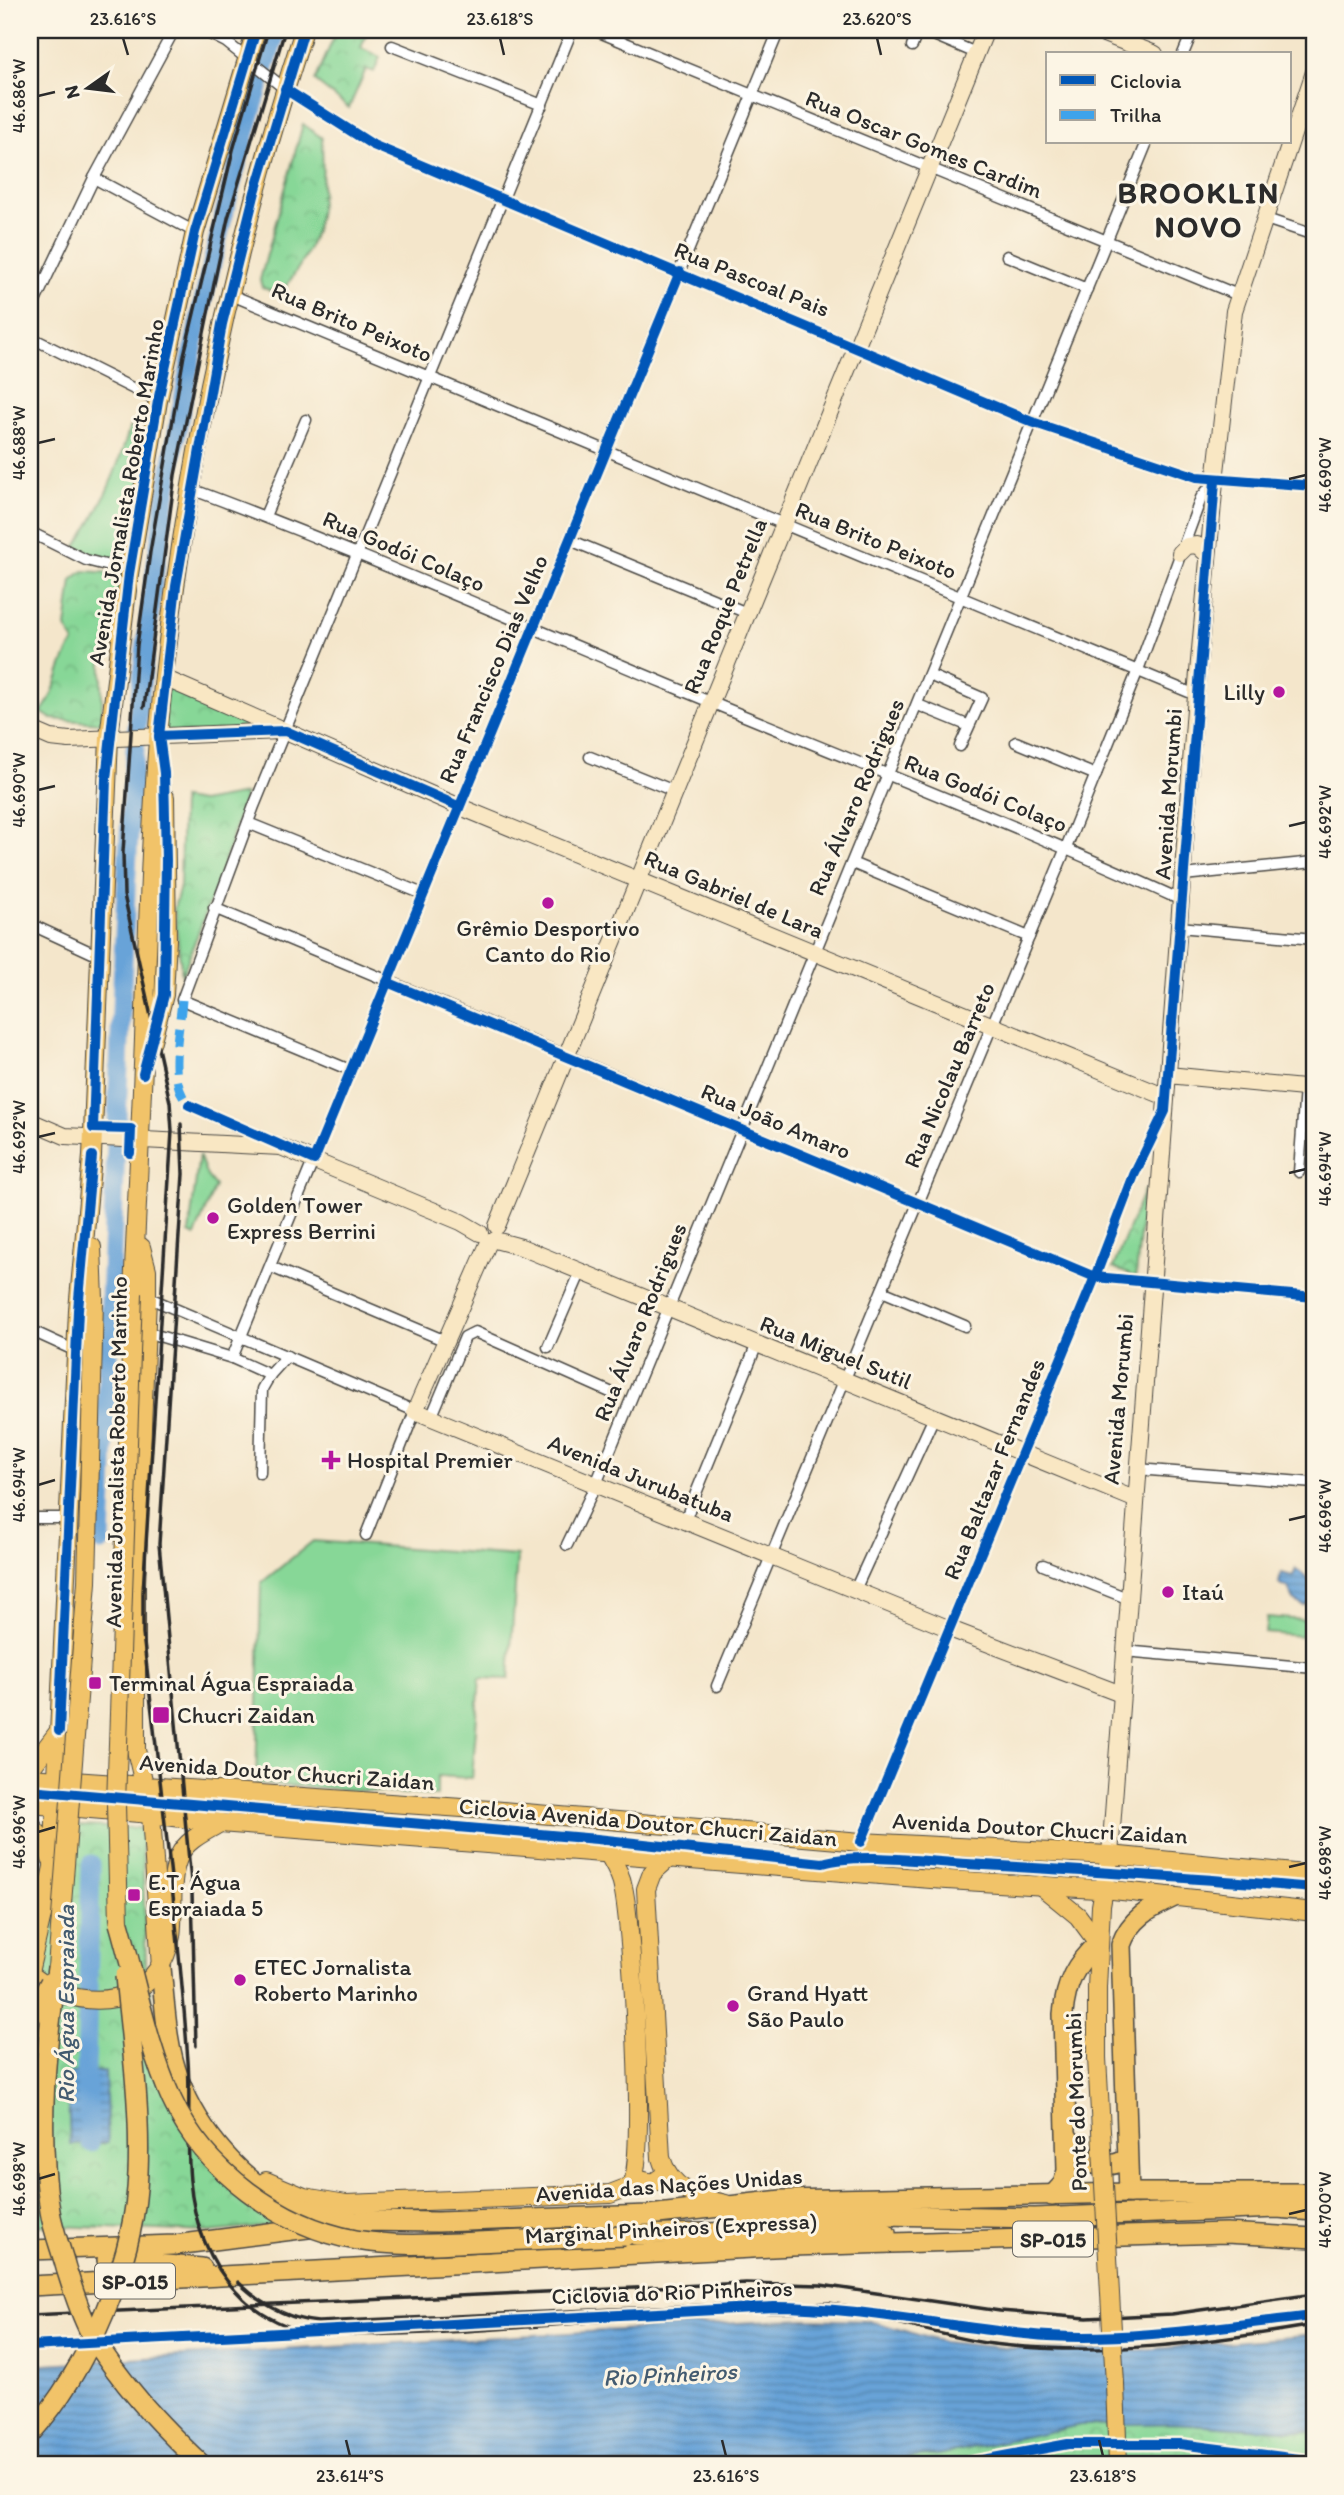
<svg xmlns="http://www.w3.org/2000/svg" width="1344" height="2495" font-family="Itim,sans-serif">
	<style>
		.green { fill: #87d797; stroke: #598161; stroke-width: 2 }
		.park { fill: url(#park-crowns); stroke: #598161; stroke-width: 2 }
		.water { fill: url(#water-rules); stroke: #496782; stroke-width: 2 }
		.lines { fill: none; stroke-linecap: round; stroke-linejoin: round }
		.river { stroke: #67a3d8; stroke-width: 19 }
		.street-casing { stroke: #494743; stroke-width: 13 }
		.secondary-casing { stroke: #494743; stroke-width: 18 }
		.primary-casing { stroke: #494743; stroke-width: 20 }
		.highway-casing { stroke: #494743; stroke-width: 22 }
		.street { stroke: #fff; stroke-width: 10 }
		.secondary { stroke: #f9e7c3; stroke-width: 16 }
		.primary { stroke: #f1c369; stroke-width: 18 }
		.highway { stroke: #f1c369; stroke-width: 19 }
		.rail { stroke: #2b2b2b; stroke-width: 3.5 }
		.primary-bridge-casing { stroke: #494743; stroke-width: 20; stroke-linecap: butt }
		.highway-bridge-casing { stroke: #494743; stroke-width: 22; stroke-linecap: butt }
		.primary-bridge { stroke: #f1c369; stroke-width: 18 }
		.highway-bridge { stroke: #f1c369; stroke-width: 19 }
		.quiet { stroke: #3ea3eb; stroke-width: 9; stroke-dasharray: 18 9; stroke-linecap: butt }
		.cycleway-casing { stroke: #fcf5e5; stroke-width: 15 }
		.cycleway { stroke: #0057b8; stroke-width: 10 }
		.ticks { fill: none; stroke: #2b2b2b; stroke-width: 2.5 }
		.poi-dot { fill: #b5179e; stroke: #fcf5e5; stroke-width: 2.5 }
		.labels { text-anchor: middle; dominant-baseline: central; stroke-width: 6; stroke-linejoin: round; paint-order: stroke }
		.shield { fill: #fcf5e5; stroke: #6a6863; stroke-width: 2 }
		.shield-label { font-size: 21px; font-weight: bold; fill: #2b2b2b }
		.street-label { font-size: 23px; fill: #2b2b2b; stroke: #fcf5e5 }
		.poi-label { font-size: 23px; fill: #2b2b2b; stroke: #fcf5e5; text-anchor: start }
		.water-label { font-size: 24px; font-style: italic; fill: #435b70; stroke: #fcf5e5 }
		.district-label { font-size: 30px; font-weight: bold; letter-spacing: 2px; fill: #2b2b2b; stroke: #fcf5e5 }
		.neatline { fill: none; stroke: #2b2b2b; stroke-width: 2.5 }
		.ticks-label { font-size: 18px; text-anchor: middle; fill: #2b2b2b }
	</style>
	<defs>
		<pattern id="park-crowns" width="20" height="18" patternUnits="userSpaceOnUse" patternTransform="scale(1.75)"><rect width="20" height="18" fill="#87d797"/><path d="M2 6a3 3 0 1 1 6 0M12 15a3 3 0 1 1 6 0" fill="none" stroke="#75b982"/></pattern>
		<pattern id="water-rules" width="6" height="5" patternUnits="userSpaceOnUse" patternTransform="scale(1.75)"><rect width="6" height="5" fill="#67a3d8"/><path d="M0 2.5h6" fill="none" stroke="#5585af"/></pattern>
	</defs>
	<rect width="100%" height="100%" fill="#fcf5e5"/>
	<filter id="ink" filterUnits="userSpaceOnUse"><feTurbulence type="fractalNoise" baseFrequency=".0143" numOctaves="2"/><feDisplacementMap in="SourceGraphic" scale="14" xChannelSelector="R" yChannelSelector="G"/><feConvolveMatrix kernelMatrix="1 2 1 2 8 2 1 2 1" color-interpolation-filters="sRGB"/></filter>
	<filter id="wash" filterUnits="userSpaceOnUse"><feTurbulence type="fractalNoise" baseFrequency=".00686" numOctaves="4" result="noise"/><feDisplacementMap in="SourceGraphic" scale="28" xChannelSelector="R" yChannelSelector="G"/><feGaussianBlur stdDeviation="1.57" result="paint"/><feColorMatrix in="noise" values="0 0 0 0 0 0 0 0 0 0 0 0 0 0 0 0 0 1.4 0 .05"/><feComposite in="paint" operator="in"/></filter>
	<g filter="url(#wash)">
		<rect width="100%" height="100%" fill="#f4e6cb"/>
		<g class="green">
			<path d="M130,427L150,436L122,566L77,552L76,546C102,509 117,470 130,427Z"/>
			<polygon points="199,1155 207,1176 215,1186 195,1236 189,1233"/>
			<polygon points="313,1541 517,1556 509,1679 480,1678 472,1778 437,1776 437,1796 256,1783 261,1583"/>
			<polygon points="1267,1617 1304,1620 1302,1636 1265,1633"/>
		</g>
		<g class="park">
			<polygon points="337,30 368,30 361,48 380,57 374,72 366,69 349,108 315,81"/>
			<path d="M303,124L322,138C324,203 323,242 279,295L262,287L260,280Z"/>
			<path d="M83,571L129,574L111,619L102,662V723L52,719L41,712C58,692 58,664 74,642L66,627L72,580Z"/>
			<polygon points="165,680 281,730 160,735"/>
			<polygon points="245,794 224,864 182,976 174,908 180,886 182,799 201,802"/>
			<polygon points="1144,1190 1136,1277 1113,1268"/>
			<polygon points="51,1825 139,1828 142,1839 146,1965 158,2044 173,2091 294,2224 210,2232 30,2225 30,1979"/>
			<polygon points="1174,2423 1314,2432 1314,2465 836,2465 937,2455 1080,2425"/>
		</g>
		<g class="water">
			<path d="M1296,1569C1310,1578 1314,1585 1314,1601L1304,1606L1294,1600L1288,1587L1279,1584L1281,1573L1293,1576Z"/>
			<polygon points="105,2071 108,2143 70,2144 67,2073"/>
			<polygon points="804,2319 871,2321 942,2342 1041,2351 1142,2350 1314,2335 1314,2432 1174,2423 1080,2425 937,2455 836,2465 30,2465 30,2365"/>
		</g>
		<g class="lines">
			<g class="river">
				<path d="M101,1542C107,1383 113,1225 119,1066C124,933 128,800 143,668C167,452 210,236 277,30"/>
				<polyline points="90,2143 86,2072 91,1864"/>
			</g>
		</g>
	</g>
	<g filter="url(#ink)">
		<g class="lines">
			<defs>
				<g id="street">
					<polyline points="202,30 226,42 285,89 373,145 1032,422 1197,477 1314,486"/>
					<polyline points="594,30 1238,295"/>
					<polyline points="922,30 976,53"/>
					<polyline points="392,46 542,105"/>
					<polyline points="912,46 918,30"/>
					<polyline points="1183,54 1193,30"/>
					<polyline points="94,178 195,232"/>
					<polyline points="1266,219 1314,235"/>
					<polyline points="1007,256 1087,289"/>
					<polyline points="229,294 1196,695"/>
					<polyline points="30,312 94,178 174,30"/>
					<polyline points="30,337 158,401"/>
					<path d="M191,489C353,549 510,619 669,685C840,756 1013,823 1181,900"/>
					<polyline points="265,516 306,420"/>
					<polyline points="30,532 86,560 129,571"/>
					<polyline points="570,540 747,613"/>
					<polyline points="929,675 982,698 960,746"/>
					<polyline points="918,705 967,725"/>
					<polyline points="1016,742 1096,775"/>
					<polyline points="590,757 674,791"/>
					<polyline points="248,823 423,894"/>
					<polyline points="852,863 1029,937"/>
					<polyline points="1183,875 1314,862"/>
					<polyline points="214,908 1095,1277 1314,1297"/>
					<polyline points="30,924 99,956"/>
					<polyline points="1179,927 1314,939"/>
					<polyline points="350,1070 182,1000 254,806 572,30"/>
					<polyline points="189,1105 272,1143"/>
					<polyline points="1299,1172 1305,1088"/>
					<polyline points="271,1267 448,1342"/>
					<polyline points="882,1291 965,1326"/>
					<polyline points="147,1297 415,1411 366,1535"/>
					<polyline points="30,1330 76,1351"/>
					<polyline points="146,1332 232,1358 270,1375"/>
					<polyline points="548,1347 581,1271"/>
					<polyline points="232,1358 779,30"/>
					<polyline points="431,1418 465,1337 475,1332 610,1392"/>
					<polyline points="1137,1469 1314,1483"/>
					<polyline points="260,1473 262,1389 270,1375 287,1356"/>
					<polyline points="30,1518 67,1518"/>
					<polyline points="685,1520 757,1344"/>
					<polyline points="567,1545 596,1484 742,1130 1147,142"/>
					<polyline points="1043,1565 1127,1598"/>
					<polyline points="855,1590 934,1417"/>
					<polyline points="1124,1651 1314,1668"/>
					<polyline points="717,1686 1066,848 1138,670 1201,498 1215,481"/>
					<polyline points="861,1842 1095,1277 1134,1175 1163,1114"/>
				</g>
				<g id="secondary">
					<polyline points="1094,30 1155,54"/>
					<polyline points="1180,553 1187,546 1197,545 1208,555"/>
					<polyline points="164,678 458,806 1166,1097"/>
					<polyline points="30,729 51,738 69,740 280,731"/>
					<polyline points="1168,1075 1314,1089"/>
					<polyline points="30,1121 65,1136 281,1147 461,1222 480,1233"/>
					<polyline points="497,1226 986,30"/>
					<polyline points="495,1240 521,1247 1134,1499"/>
					<polyline points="489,1242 415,1411 950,1629 1121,1694"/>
					<polyline points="1110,1855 1196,695 1215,481 1234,311 1314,72"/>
				</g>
				<g id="primary">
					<polyline points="151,1044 164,995 167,940 165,797"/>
					<polyline points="92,1247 94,1300"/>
					<polyline points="141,1247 147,1270 147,1297 136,1585 136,1750 151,1814 161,1968"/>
					<path d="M133,1293C137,1199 142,1104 145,1010C149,899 152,787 164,676C188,456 236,240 304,30"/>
					<polyline points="30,1769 59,1731"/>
					<polyline points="30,1778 491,1810 861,1842 1110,1855 1314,1875"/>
					<polyline points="30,1804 151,1814 220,1823 931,1879 1113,1890 1314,1912"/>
					<polyline points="30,1824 45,1842 51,1859"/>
					<path d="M669,1858L652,1873L646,1889L661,2158C670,2189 697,2198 726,2204"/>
					<polyline points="1040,1885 1078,1916 1098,1943"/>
					<polyline points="30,1968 53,1867 78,1310 92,1156 109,737 129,574 158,401 195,232 256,30"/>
					<path d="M30,1975C40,1982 50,1991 62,1994C114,2010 160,1992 171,1936C175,1910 168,1881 179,1856C186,1840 205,1832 220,1823"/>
					<polyline points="1097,1988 1101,1906 1110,1855"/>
					<polyline points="636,2179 653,2183 666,2174"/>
					<path d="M266,2181L304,2197L346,2204L610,2194L631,2186C647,2165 632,1924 623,1887C621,1874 614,1864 608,1853"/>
					<polyline points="1115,2384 1118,2465"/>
				</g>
				<g id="highway">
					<path d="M161,1968C165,2005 166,2044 179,2079C198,2130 244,2187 296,2206C312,2212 331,2215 348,2218"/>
					<path d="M1067,2136C1084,2161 1095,2174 1125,2160"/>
					<path d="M1129,2193L1121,1945C1130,1919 1150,1908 1174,1897"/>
					<path d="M1052,2196L1063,2184L1067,2171L1063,2014C1066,1983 1075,1964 1098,1943"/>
					<polyline points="731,2217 831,2214 1035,2218 1277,2208 1314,2211"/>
					<polyline points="636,2235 839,2229 886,2233"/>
					<polyline points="30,2250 175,2245 363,2221 437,2222 649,2215 782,2200 1129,2193 1314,2193"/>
					<polyline points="107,2260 202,2268"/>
					<polyline points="30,2286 792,2246 1226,2233 1314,2238"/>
				</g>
			</defs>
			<use href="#street" class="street-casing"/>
			<use href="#secondary" class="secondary-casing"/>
			<use href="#primary" class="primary-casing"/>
			<use href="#highway" class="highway-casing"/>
			<use href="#street" class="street"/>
			<use href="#secondary" class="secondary"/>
			<use href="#primary" class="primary"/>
			<use href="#highway" class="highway"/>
			<g class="rail">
				<path d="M268,30L233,150L184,355L150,552L137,645L123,852L124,895L170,1102L172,1131L143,1592V1634C159,1776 178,1919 188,2061C192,2121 180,2183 204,2240C225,2291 260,2323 315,2334C477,2339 639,2311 801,2313C827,2314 854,2313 880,2319C918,2327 954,2339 993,2344C1101,2357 1208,2343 1314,2325"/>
				<polyline points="144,707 175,475 215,279 228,218 285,30"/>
				<polyline points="181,1124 183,1174 159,1544 192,1892 196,2046"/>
				<path d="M238,2282C261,2304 286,2319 318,2322L750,2303H829L876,2310"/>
				<polyline points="30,2315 746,2283 821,2285 1000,2311 1087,2318 1172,2314 1314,2294"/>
				<polyline points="941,2326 1013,2333 1052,2340"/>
			</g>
			<defs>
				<g id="primary-bridge">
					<polyline points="119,1923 116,1804 133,1293"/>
					<polyline points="57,1968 87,1582 94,1300"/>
					<polyline points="1097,1988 1097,2058 1115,2384"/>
				</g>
				<g id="highway-bridge">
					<path d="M119,1923C136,1981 147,2045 172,2100C204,2170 280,2226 356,2240C396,2247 437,2244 477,2242C527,2240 576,2238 625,2236"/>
					<path d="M57,1968C46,2048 37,2131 50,2211C53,2230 61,2249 66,2268C73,2290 79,2311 90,2332C120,2383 160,2425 202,2465"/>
					<polyline points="30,2020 50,1982"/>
					<path d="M30,2434C88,2370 135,2260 138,2173C141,2107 131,2041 125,1976"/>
				</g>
			</defs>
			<use href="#primary-bridge" class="primary-bridge-casing"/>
			<use href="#highway-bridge" class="highway-bridge-casing"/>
			<use href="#primary-bridge" class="primary-bridge"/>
			<use href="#highway-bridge" class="highway-bridge"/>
			<path class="quiet" d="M182,1000C180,1030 166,1082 189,1105"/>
			<defs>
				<g id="cycleway">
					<polyline points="285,89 373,145 1032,422 1197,477 1314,486"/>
					<polyline points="159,736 286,731 458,806"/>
					<polyline points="387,982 1095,1277 1314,1297"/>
					<polyline points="143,1074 164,995 166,860 164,773 159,736 176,586 222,324 255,192 304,30"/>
					<polyline points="189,1105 314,1160 680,272"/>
					<polyline points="130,1153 131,1129 93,1128 106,779 129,574 158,401 195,232 256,30"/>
					<polyline points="59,1731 78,1310 92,1156"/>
					<path d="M30,1790L597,1839L823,1863C857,1852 929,1862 967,1864C1083,1871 1199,1878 1314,1888"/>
					<polyline points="861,1842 1095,1277 1134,1175 1165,1111 1215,481"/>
					<path d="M30,2346L774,2307C867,2307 957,2330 1049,2336C1139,2341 1226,2325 1314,2316"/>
					<polyline points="955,2465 1068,2444 1180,2444 1314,2461"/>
				</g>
			</defs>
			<use href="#cycleway" class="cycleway-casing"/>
			<use href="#cycleway" class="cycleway"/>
		</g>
	</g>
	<path class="ticks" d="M123,38L128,55M500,38L504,55M877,38L881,55M38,96L55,92M38,443L55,439M1289,479L1306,475M38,790L55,786M1289,826L1306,822M38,1137L55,1133M1289,1173L1306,1169M38,1485L55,1480M1289,1520L1306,1516M38,1832L55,1827M1289,1867L1306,1863M38,2179L55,2174M1289,2214L1306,2210M346,2440L350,2456M722,2440L726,2456M1099,2440L1103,2456"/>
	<g class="poi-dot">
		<circle cx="1279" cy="692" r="7"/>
		<circle cx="548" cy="903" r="7"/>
		<circle cx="213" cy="1218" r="7"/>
		<path d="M327.5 1449.5h7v7h7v7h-7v7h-7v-7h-7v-7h7z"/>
		<circle cx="1168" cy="1592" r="7"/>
		<rect x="88" y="1676" width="14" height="14" rx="3.5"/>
		<rect x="152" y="1706" width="18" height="18" rx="3.5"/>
		<rect x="127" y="1888" width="14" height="14" rx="3.5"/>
		<circle cx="240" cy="1980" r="7"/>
		<circle cx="733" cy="2006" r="7"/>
	</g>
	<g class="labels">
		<g class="shield">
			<rect x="1013" y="2221.5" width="80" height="35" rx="5"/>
			<rect x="95" y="2263.5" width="80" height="35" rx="5"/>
		</g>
		<g class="shield-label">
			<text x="1053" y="2239">SP-015</text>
			<text x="135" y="2281">SP-015</text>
		</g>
		<g class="street-label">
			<text transform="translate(924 144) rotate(22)">Rua Oscar Gomes Cardim</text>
			<text transform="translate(752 279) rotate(22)">Rua Pascoal Pais</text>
			<text transform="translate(352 322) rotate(23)">Rua Brito Peixoto</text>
			<text transform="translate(126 492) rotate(-80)">Avenida Jornalista Roberto Marinho</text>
			<text transform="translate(876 540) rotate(22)">Rua Brito Peixoto</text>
			<text transform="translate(404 551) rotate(23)">Rua Godói Colaço</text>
			<text transform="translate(725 606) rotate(-68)">Rua Roque Petrella</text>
			<text transform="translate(493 669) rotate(-67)">Rua Francisco Dias Velho</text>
			<text transform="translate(986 793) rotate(22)">Rua Godói Colaço</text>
			<text transform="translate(1168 794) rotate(-86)">Avenida Morumbi</text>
			<text transform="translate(856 797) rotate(-67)">Rua Álvaro Rodrigues</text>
			<text transform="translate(734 894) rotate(23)">Rua Gabriel de Lara</text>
			<text transform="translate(949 1075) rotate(-67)">Rua Nicolau Barreto</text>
			<text transform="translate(776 1121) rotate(23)">Rua João Amaro</text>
			<text transform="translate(640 1322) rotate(-68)">Rua Álvaro Rodrigues</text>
			<text transform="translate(836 1352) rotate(22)">Rua Miguel Sutil</text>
			<text transform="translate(1118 1399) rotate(-85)">Avenida Morumbi</text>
			<text transform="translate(116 1452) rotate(-89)">Avenida Jornalista Roberto Marinho</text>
			<text transform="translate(994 1469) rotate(-68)">Rua Baltazar Fernandes</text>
			<text transform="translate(641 1478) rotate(22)">Avenida Jurubatuba</text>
			<text transform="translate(287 1772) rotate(4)">Avenida Doutor Chucri Zaidan</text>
			<text transform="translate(648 1822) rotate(5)">Ciclovia Avenida Doutor Chucri Zaidan</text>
			<text transform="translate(1040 1828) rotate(3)">Avenida Doutor Chucri Zaidan</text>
			<text transform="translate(1076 2102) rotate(-92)">Ponte do Morumbi</text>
			<text transform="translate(669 2185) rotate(-4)">Avenida das Nações Unidas</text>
			<text transform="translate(671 2228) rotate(-3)">Marginal Pinheiros (Expressa)</text>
			<text transform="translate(672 2292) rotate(-2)">Ciclovia do Rio Pinheiros</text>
		</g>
		<g class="poi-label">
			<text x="1265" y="692" text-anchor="end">Lilly</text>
			<text x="548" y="928" text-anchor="middle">Grêmio Desportivo<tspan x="548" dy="26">Canto do Rio</tspan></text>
			<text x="227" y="1205">Golden Tower<tspan x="227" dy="26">Express Berrini</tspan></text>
			<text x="347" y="1460">Hospital Premier</text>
			<text x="1182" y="1592">Itaú</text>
			<text x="109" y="1683">Terminal Água Espraiada</text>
			<text x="177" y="1715">Chucri Zaidan</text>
			<text x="148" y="1882">E.T. Água<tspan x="148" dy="26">Espraiada 5</tspan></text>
			<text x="254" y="1967">ETEC Jornalista<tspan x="254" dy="26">Roberto Marinho</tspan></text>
			<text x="747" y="1993">Grand Hyatt<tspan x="747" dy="26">São Paulo</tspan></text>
		</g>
		<g class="water-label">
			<text transform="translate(65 2004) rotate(-90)">Rio Água Espraiada</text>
			<text transform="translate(670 2374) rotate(-3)">Rio Pinheiros</text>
		</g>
		<g class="district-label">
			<text x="1199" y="192">BROOKLIN<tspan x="1199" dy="34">NOVO</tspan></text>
		</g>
	</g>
	<rect width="1344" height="2495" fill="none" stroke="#fcf5e5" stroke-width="77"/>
	<rect x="1046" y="52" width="245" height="91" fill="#fcf5e5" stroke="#a8a49b" stroke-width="2"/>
	<rect x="1060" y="75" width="35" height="10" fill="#0057b8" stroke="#a8a49b" stroke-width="2"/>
	<text x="1110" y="88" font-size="21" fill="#2b2b2b">Ciclovia</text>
	<rect x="1060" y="110" width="35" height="10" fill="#3ea3eb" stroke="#a8a49b" stroke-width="2"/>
	<text x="1110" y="122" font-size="21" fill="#2b2b2b">Trilha</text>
	<g transform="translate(88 88) rotate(256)" stroke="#fcf5e5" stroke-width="5" paint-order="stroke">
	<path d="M0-5L12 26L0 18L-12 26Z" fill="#2b2b2b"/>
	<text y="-10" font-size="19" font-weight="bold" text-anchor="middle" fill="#2b2b2b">N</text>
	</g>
	<rect x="38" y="38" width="1268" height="2418" class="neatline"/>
	<g class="ticks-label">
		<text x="123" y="25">23.616°S</text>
		<text x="500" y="25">23.618°S</text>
		<text x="877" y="25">23.620°S</text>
		<text transform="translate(19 96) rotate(-90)" y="6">46.686°W</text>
		<text transform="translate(19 443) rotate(-90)" y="6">46.688°W</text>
		<text transform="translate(1325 475) rotate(-90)" y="6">46.690°W</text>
		<text transform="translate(19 790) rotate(-90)" y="6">46.690°W</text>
		<text transform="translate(1325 822) rotate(-90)" y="6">46.692°W</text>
		<text transform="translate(19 1137) rotate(-90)" y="6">46.692°W</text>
		<text transform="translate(1325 1169) rotate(-90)" y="6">46.694°W</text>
		<text transform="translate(19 1485) rotate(-90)" y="6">46.694°W</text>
		<text transform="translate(1325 1516) rotate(-90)" y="6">46.696°W</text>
		<text transform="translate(19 1832) rotate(-90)" y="6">46.696°W</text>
		<text transform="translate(1325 1863) rotate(-90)" y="6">46.698°W</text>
		<text transform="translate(19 2179) rotate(-90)" y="6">46.698°W</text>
		<text transform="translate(1325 2210) rotate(-90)" y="6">46.700°W</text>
		<text x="350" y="2482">23.614°S</text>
		<text x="726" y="2482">23.616°S</text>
		<text x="1103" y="2482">23.618°S</text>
	</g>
</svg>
